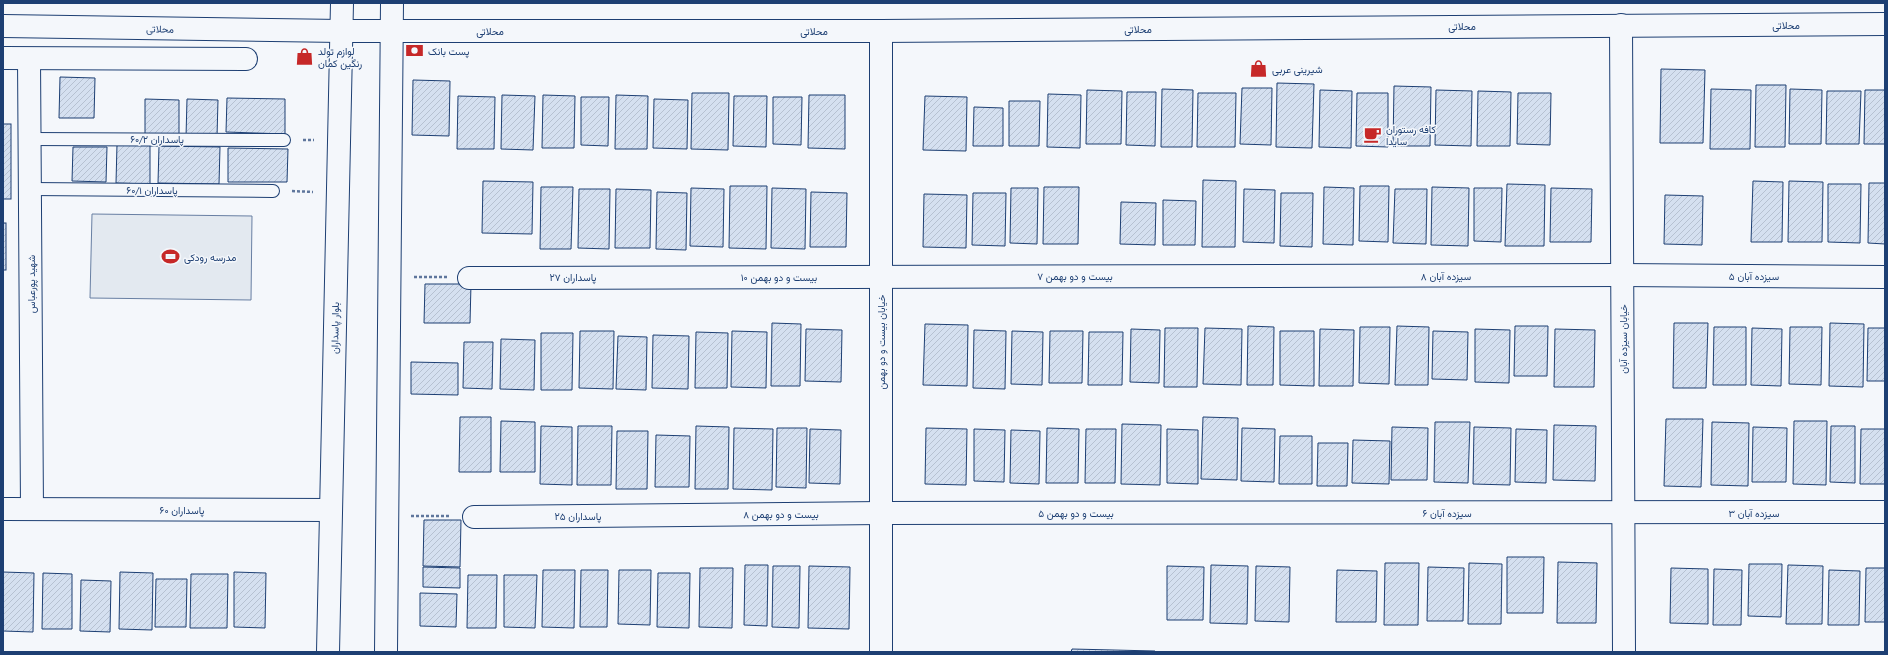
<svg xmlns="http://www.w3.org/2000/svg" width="1888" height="655" font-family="'PT Sans',Vazirmatn,sans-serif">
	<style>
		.pitch { fill: #e3e9f0; stroke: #687fa3 }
		.building { fill: url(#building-hatch); stroke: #1d3f73 }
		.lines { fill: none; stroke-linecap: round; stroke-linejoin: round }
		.service-casing { stroke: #1d3f73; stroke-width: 14 }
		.minor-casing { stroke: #1d3f73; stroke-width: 24 }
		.secondary-casing { stroke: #1d3f73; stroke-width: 24 }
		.primary-casing { stroke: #1d3f73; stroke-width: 24 }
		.path { stroke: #5e769c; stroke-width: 2.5; stroke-dasharray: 3 2; stroke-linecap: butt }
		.service { stroke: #f4f7fb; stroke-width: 12 }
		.minor { stroke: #f4f7fb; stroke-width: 22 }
		.secondary { stroke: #f4f7fb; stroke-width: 22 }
		.primary { stroke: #f4f7fb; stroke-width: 22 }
		.labels { text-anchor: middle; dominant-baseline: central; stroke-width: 3; stroke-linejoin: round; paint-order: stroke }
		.street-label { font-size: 10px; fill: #1d3f73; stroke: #f4f7fb }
		.poi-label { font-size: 10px; fill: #1d3f73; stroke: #f4f7fb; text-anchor: start }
	</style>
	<defs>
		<pattern id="building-hatch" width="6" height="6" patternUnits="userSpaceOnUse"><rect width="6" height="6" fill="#d5e0f0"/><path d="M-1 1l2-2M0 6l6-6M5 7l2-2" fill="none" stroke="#b6c1d1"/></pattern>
	</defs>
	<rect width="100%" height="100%" fill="#f4f7fb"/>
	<polygon class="pitch" points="92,214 252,216 251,300 90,298"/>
	<g class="building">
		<polygon points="1661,69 1705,70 1703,143 1660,143"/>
		<polygon points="60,77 95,78 94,118 59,118"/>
		<polygon points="413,80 450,81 449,136 412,135"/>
		<polygon points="1277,83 1314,84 1312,148 1276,147"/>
		<polygon points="1756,85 1786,85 1785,147 1755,147"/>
		<polygon points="1394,86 1431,87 1430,146 1393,146"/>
		<polygon points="1242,88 1272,88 1271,145 1240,144"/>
		<polygon points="1162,89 1193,90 1192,147 1161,147"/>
		<polygon points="1711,89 1751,90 1750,149 1710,149"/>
		<polygon points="1790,89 1822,90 1821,144 1789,144"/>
		<polygon points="1087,90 1122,91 1121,144 1086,144"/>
		<polygon points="1320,90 1352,91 1351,148 1319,147"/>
		<polygon points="1436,90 1472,91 1471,146 1435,145"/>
		<polygon points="1865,90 1885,90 1885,144 1864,144"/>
		<polygon points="1478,91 1511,92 1510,146 1477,146"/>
		<polygon points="1827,91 1861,91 1859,144 1826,144"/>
		<polygon points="1127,92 1156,92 1155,146 1126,145"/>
		<polygon points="692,93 729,93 728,150 691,149"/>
		<polygon points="1198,93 1236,93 1235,147 1197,147"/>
		<polygon points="1357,93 1388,93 1388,147 1356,146"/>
		<polygon points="1518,93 1551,93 1550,145 1517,144"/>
		<polygon points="1048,94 1081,95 1080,148 1047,147"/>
		<polygon points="502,95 535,96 533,150 501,149"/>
		<polygon points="543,95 575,96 574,148 542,148"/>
		<polygon points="616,95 648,96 647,149 615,149"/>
		<polygon points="809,95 845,95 845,149 808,148"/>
		<polygon points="458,96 495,97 494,149 457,149"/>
		<polygon points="734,96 767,96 766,147 733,146"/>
		<polygon points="925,96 967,97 966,151 923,150"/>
		<polygon points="581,97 609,97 608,146 581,145"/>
		<polygon points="773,97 802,97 801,145 773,144"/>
		<polygon points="227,98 285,99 285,134 226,132"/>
		<polygon points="145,99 179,100 179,136 145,136"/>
		<polygon points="187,99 218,100 217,137 186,137"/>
		<polygon points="654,99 688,100 687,149 653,148"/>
		<polygon points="1009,101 1040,101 1039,146 1009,146"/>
		<polygon points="974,107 1003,108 1003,146 973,146"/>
		<rect x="3" y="124" width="8" height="75"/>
		<polygon points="117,144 150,145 150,184 116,183"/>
		<polygon points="159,146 220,147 219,184 158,183"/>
		<polygon points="73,147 107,147 106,182 72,181"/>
		<polygon points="228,148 288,149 287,182 228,182"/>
		<polygon points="1203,180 1236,181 1235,247 1202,247"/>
		<polygon points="483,181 533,182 532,234 482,233"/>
		<polygon points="1753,181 1783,182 1782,242 1751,242"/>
		<polygon points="1789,181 1823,182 1822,242 1788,242"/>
		<polygon points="1869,183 1885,183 1885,244 1868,243"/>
		<polygon points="1507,184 1545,185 1544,246 1505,246"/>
		<polygon points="1828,184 1861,184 1860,243 1828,242"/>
		<polygon points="730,186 767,186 766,249 729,248"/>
		<polygon points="1360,186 1389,186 1388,242 1359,241"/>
		<polygon points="541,187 573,187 571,249 540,249"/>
		<polygon points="1044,187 1079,187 1078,244 1043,244"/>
		<polygon points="1324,187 1354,188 1353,245 1323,244"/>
		<polygon points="1432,187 1469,188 1468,246 1431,245"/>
		<polygon points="691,188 724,189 723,247 690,246"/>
		<polygon points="772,188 806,189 805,249 771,248"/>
		<polygon points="1011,188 1038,188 1037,244 1010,243"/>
		<polygon points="1474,188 1502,188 1501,242 1474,241"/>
		<polygon points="1551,188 1592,189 1591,242 1550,242"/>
		<polygon points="579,189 610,189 609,249 578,248"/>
		<polygon points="616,189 651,190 650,248 615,248"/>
		<polygon points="1244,189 1275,190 1274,243 1243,242"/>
		<polygon points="1395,189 1427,189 1426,244 1393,243"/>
		<polygon points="657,192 687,193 686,250 656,249"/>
		<polygon points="811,192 847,193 846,247 810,247"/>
		<polygon points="973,193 1006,193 1005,246 972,245"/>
		<polygon points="1281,193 1313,193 1312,247 1280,246"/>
		<polygon points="924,194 967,195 966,248 923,247"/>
		<polygon points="1665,195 1703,196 1702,245 1664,244"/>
		<polygon points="1163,200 1196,201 1195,245 1163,245"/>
		<polygon points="1121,202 1156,203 1155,245 1120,244"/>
		<rect x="3" y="223" width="3" height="47"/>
		<polygon points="425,284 471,284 470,323 424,323"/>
		<polygon points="772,323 801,324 800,386 771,386"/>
		<polygon points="1674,323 1708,323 1706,388 1673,388"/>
		<polygon points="1830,323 1864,324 1863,387 1829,386"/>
		<polygon points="925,324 968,325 967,386 923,385"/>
		<polygon points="1248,326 1274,327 1273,385 1247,385"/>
		<polygon points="1397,326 1429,327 1428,385 1395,385"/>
		<polygon points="1515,326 1548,326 1547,376 1514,376"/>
		<polygon points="1360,327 1390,327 1389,384 1359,383"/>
		<polygon points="1714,327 1746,327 1746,385 1713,385"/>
		<polygon points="1790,327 1822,327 1821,385 1789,384"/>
		<polygon points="1165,328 1198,328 1197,387 1164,387"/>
		<polygon points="1205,328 1242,329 1241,385 1203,384"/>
		<polygon points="1752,328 1782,329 1781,386 1751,385"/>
		<polygon points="1868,328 1885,328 1885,381 1867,381"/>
		<polygon points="806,329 842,330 841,382 805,381"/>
		<polygon points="1131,329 1160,330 1159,383 1130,382"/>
		<polygon points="1320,329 1354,330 1353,386 1319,386"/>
		<polygon points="1475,329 1510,330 1509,383 1475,382"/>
		<polygon points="1555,329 1595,330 1594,387 1554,387"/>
		<polygon points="974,330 1006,331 1005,389 973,388"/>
		<polygon points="580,331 614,331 613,389 579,388"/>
		<polygon points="732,331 767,332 766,388 731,387"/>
		<polygon points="1012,331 1043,332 1042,385 1011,384"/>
		<polygon points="1050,331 1083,331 1082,383 1049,383"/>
		<polygon points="1280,331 1314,331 1314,386 1280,385"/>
		<polygon points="1433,331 1468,332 1467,380 1432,379"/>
		<polygon points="696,332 728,333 727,388 695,388"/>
		<polygon points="1089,332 1123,332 1122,385 1088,385"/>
		<polygon points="541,333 573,333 572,390 541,390"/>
		<polygon points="653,335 689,336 688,389 652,388"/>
		<polygon points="618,336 647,337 646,390 616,389"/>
		<polygon points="501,339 535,340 534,390 500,389"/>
		<polygon points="464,342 493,342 492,389 463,388"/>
		<polygon points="411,362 458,363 458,395 411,394"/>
		<polygon points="460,417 491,417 491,472 459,472"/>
		<polygon points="1203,417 1238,418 1237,480 1201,479"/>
		<polygon points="1666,419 1703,419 1701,487 1664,486"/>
		<polygon points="501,421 535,422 535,472 500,472"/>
		<polygon points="1794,421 1827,421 1826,485 1793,484"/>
		<polygon points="1435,422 1470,422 1468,483 1434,482"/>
		<polygon points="1712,422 1749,423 1748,486 1711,485"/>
		<polygon points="1122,424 1161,425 1160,485 1121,484"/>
		<polygon points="1554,425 1596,426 1595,481 1553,480"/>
		<polygon points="541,426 572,427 572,485 540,484"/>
		<polygon points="578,426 612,426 611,485 577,485"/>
		<polygon points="696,426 729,427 728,489 695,489"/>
		<polygon points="1831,426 1855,426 1855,483 1830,482"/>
		<polygon points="1392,427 1428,428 1427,480 1391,480"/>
		<polygon points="1474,427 1511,428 1510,485 1473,484"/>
		<polygon points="1753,427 1787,428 1786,482 1752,482"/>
		<polygon points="734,428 773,429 772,490 733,489"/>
		<polygon points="777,428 807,428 806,488 776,487"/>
		<polygon points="926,428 967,429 966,485 925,484"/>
		<polygon points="1047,428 1079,429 1078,483 1046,483"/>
		<polygon points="1242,428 1275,429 1274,482 1241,481"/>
		<polygon points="810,429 841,430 840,484 809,483"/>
		<polygon points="974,429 1005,430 1004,482 974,481"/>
		<polygon points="1086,429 1116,429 1115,483 1085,483"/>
		<polygon points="1167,429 1198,430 1198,484 1167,483"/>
		<polygon points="1516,429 1547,430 1546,483 1515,482"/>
		<polygon points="1861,429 1885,429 1885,484 1860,484"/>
		<polygon points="1011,430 1040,431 1039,484 1010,483"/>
		<polygon points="617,431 648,431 647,489 616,489"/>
		<polygon points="656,435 690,436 689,487 655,487"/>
		<polygon points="1280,436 1312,436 1312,484 1279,484"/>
		<polygon points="1353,440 1390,441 1389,484 1352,483"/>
		<polygon points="1318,443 1348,443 1347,486 1317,486"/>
		<polygon points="424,520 461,520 460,567 423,566"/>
		<polygon points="1507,557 1544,557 1543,613 1507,613"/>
		<polygon points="1558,562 1597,563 1596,623 1557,623"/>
		<polygon points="1385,563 1419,563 1418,625 1384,625"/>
		<polygon points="1469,563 1502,564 1501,624 1468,624"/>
		<polygon points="1749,564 1782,564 1781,617 1748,616"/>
		<polygon points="745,565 768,565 767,626 744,625"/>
		<polygon points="1211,565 1248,566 1247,624 1210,623"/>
		<polygon points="1788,565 1823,566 1822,624 1786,624"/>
		<polygon points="773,566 800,566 799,628 772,627"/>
		<polygon points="809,566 850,567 849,629 808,628"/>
		<polygon points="1167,566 1204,567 1203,620 1167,620"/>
		<polygon points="1256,566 1290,567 1289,622 1255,621"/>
		<polygon points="423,567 460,568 460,588 423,587"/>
		<polygon points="1428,567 1464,568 1463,621 1427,621"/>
		<polygon points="700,568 733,568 732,628 699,627"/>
		<polygon points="1671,568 1708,569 1708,624 1670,623"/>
		<polygon points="1866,568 1885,568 1885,622 1865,622"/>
		<polygon points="1714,569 1742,570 1741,625 1713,625"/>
		<polygon points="543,570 575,570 574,628 542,627"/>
		<polygon points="581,570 608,570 607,627 580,627"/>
		<polygon points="619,570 651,570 650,625 618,624"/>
		<polygon points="1337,570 1377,571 1376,622 1336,622"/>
		<polygon points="1829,570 1860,571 1859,625 1828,625"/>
		<polygon points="3,572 34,573 33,632 3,631"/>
		<polygon points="120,572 153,573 152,630 119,629"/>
		<polygon points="234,572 266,573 265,628 234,627"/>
		<polygon points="43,573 72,574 72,629 42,629"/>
		<polygon points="658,573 690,573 689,628 657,627"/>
		<polygon points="191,574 228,574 227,628 190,628"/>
		<polygon points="468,575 497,575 496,628 467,628"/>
		<polygon points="504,575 537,575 535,628 504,627"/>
		<polygon points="156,579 187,579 186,627 155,627"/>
		<polygon points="81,580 111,581 110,632 80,631"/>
		<polygon points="420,593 457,594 456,627 420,626"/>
		<polygon points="1072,649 1155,651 1155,652 1071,652"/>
	</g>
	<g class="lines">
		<defs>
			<g id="service">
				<polyline points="30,139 284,140"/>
				<polyline points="30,189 273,191"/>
			</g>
			<g id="minor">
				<polyline points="1621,25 1624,652"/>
				<polyline points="3,58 246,59"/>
				<polyline points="29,59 32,509"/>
				<polyline points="469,278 1622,275 1885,277"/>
				<polyline points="3,509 331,510"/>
				<polyline points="474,517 881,513 1885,512"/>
				<polyline points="881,652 881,31"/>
			</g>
			<g id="secondary">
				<polyline points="3,26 341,31"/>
				<polyline points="391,31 881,31 1885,24"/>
			</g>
			<g id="primary">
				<polyline points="341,31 391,31"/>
				<polyline points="328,652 342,3"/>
				<polyline points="386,652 392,3"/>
			</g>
		</defs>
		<use href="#service" class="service-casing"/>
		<use href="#minor" class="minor-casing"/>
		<use href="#secondary" class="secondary-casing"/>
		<use href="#primary" class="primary-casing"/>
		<g class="path">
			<polyline points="303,140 314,140"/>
			<polyline points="292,191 313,192"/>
			<polyline points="414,277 447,277"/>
			<polyline points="411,516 450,516"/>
		</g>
		<use href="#service" class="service"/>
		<use href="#minor" class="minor"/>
		<use href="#secondary" class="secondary"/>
		<use href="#primary" class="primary"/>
	</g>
	<defs>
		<symbol id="bank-bare" viewBox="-9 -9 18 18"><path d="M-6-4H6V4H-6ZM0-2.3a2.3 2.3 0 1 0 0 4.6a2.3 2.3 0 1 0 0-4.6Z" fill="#c62828" stroke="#f4f7fb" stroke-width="2.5" paint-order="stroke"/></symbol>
		<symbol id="shop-bare" viewBox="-9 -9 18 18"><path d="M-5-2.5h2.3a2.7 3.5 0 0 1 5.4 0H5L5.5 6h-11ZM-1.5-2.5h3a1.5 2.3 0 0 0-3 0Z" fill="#c62828" stroke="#f4f7fb" stroke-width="2.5" paint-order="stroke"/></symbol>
		<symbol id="cafe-bare" viewBox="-9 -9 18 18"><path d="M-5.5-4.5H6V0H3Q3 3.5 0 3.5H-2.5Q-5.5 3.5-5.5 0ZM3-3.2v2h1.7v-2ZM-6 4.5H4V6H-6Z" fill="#c62828" stroke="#f4f7fb" stroke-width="2.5" paint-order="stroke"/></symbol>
		<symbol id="stadium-bare" viewBox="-9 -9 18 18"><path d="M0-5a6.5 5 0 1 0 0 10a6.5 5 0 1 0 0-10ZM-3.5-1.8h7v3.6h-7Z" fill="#c62828" stroke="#f4f7fb" stroke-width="2.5" paint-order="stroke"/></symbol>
	</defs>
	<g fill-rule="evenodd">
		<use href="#bank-bare" x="402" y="38" width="25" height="25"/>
		<use href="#shop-bare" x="292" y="44" width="25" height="25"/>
		<use href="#shop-bare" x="1246" y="56" width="25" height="25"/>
		<use href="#cafe-bare" x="1360" y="122" width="25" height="25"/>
		<use href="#stadium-bare" x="158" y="244" width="25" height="25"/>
	</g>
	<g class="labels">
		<g class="street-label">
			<text x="1786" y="25">محلاتی</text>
			<text x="1462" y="26">محلاتی</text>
			<text transform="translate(160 29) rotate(1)">محلاتی</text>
			<text x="1138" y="29">محلاتی</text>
			<text x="490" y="31">محلاتی</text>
			<text x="814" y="31">محلاتی</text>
			<text x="157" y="139">پاسداران ۶۰/۲</text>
			<text x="152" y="190">پاسداران ۶۰/۱</text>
			<text x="1075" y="276">بیست و دو بهمن ۷</text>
			<text x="1446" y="276">سیزده آبان ۸</text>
			<text x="1754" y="276">سیزده آبان ۵</text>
			<text x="573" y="277">پاسداران ۲۷</text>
			<text x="779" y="277">بیست و دو بهمن ۱۰</text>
			<text transform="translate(31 284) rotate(-90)">شهید پورعباس</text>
			<text transform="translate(335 328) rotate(-89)">بلوار پاسداران</text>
			<text transform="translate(1623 339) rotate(-90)">خیابان سیزده آبان</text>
			<text transform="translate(881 342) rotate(-90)">خیابان بیست و دو بهمن</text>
			<text x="182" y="510">پاسداران ۶۰</text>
			<text x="1076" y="513">بیست و دو بهمن ۵</text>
			<text x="1447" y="513">سیزده آبان ۶</text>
			<text x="1754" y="513">سیزده آبان ۳</text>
			<text x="781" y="514">بیست و دو بهمن ۸</text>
			<text x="578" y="516">پاسداران ۲۵</text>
		</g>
		<g class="poi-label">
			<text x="318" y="51">لوازم تولد<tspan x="318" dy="12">رنگین کمان</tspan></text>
			<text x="428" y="51">پست بانک</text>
			<text x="1272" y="69">شیرینی عربی</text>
			<text x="1386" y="129">کافه رستوران<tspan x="1386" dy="12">سایدا</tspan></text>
			<text x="184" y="257">مدرسه رودکی</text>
		</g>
	</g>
	<rect width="1888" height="655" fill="none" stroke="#1d3f73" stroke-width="8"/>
</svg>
